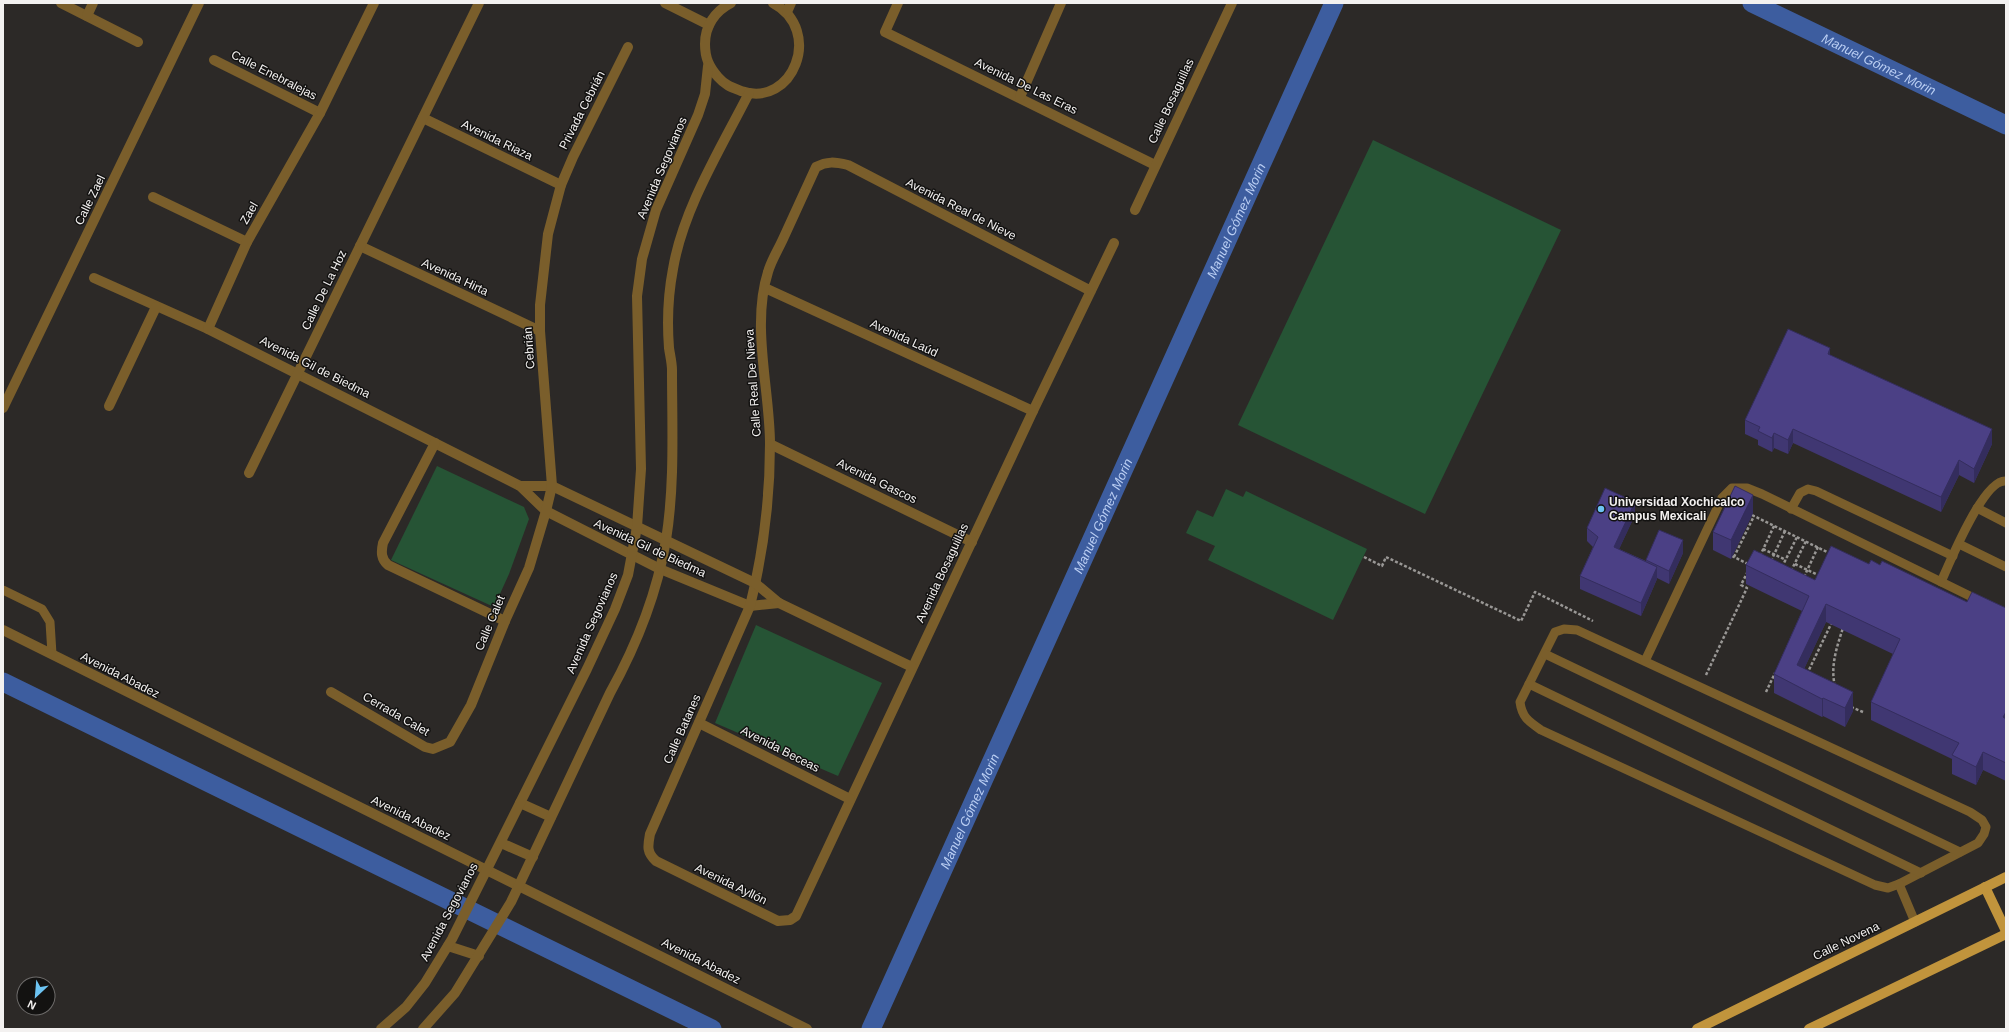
<svg xmlns="http://www.w3.org/2000/svg" width="2009" height="1032" font-family="Arial,sans-serif">
	<style>
		.green { fill: #265435 }
		.lines { fill: none; stroke-linecap: round; stroke-linejoin: round }
		.canal { stroke: #3d5d9f; stroke-width: 19 }
		.path { stroke: #999795; stroke-width: 2.5; stroke-dasharray: 3 2; stroke-linecap: butt }
		.service { stroke: #7a5e2b; stroke-width: 9 }
		.minor { stroke: #7a5e2b; stroke-width: 10 }
		.primary { stroke: #c1943c; stroke-width: 10 }
		.wall { fill: #403772 }
		.shaded-wall { fill: #342d5d }
		.building { fill: #4b4085; stroke: #342d5d }
		.poi-dot { fill: #6cc3f2; stroke: #131211; stroke-width: 1.5 }
		.labels { text-anchor: middle; dominant-baseline: central; stroke-width: 3; stroke-linejoin: round; paint-order: stroke }
		.street-label { font-size: 12px; fill: #f3f1f0; stroke: #131211 }
		.poi-label { font-size: 12px; font-weight: bold; fill: #f3f1f0; stroke: #131211; text-anchor: start }
		.water-label { font-size: 13px; font-style: italic; fill: #bacef3; stroke: #131211 }
	</style>
	<rect width="100%" height="100%" fill="#2c2927"/>
	<g class="green">
		<polygon points="1373,140 1561,230 1425,514 1238,425"/>
		<polygon points="437,466 524,507 529,519 509,574 494,607 391,560"/>
		<polygon points="1226,489 1243,497 1246,491 1367,549 1333,620 1208,560 1215,546 1186,533 1197,510 1213,517"/>
		<polygon points="756,625 882,683 838,776 715,723"/>
	</g>
	<g class="lines">
		<g class="canal">
			<path id="s1" d="M1752,3L2006,125"/>
			<polyline points="3,682 712,1029"/>
			<path id="s2" d="M871,1029L1334,3"/>
		</g>
		<g class="path">
			<polyline points="1752,515 1831,554"/>
			<polyline points="1763,549 1786,560"/>
			<polyline points="1732,556 1750,565"/>
			<polyline points="1760,556 1774,526"/>
			<polyline points="1364,557 1382,566 1386,557 1521,621 1535,592 1593,621"/>
			<polyline points="1734,557 1754,516"/>
			<polyline points="1771,561 1785,531"/>
			<polyline points="1795,564 1820,576"/>
			<polyline points="1782,567 1797,537"/>
			<polyline points="1791,571 1806,541"/>
			<polyline points="1804,577 1818,547"/>
			<polyline points="1807,674 1832,622"/>
			<polyline points="1706,675 1747,588 1741,585 1747,573"/>
			<path d="M1835,686C1830,667 1837,646 1843,628"/>
			<polyline points="1766,692 1775,673"/>
			<polyline points="1851,707 1863,712"/>
		</g>
		<g class="service">
			<polyline points="1977,508 2006,523"/>
			<polyline points="1791,509 1800,493 1808,489 1816,491 1953,556"/>
			<polyline points="1959,544 2006,567"/>
			<path d="M1941,582C1949,564 1984,478 2006,481"/>
			<polyline points="3,590 42,609 50,622 52,654"/>
			<path d="M1564,629L1577,630L1970,812L1982,820L1986,827L1984,834L1978,843L1899,884L1888,888L1875,885L1541,730C1528,721 1522,717 1520,702L1555,632Z"/>
			<polyline points="1545,654 1960,852"/>
			<polyline points="1645,661 1722,498 1732,488 1747,488 1762,494 1980,601"/>
			<polyline points="1529,684 1921,873"/>
			<polyline points="1899,884 1915,922"/>
		</g>
		<g class="minor">
			<polyline points="61,3 138,42"/>
			<polyline points="665,3 709,25"/>
			<path d="M731,3C715,11 705,26 705,44C705,58 709,67 718,77C725,85 731,87 741,91C793,109 824,30 773,3"/>
			<polyline points="898,3 885,32 1155,165"/>
			<polyline points="787,12 791,3"/>
			<polyline points="87,16 93,3"/>
			<polyline points="214,60 320,113"/>
			<polyline points="1020,97 1061,3"/>
			<polyline points="423,118 561,185"/>
			<polyline points="153,197 247,242"/>
			<polyline points="1135,210 1232,3"/>
			<polyline points="360,246 540,331"/>
			<polyline points="94,278 208,329 520,486 546,511 660,569 750,606 779,603"/>
			<polyline points="765,288 1033,411"/>
			<path d="M1091,291L848,165C835,162 827,161 816,167C805,191 794,215 783,239C778,250 771,261 768,272C751,325 770,391 770,444C770,499 763,554 750,606L650,834C648,845 646,852 656,861L778,921L790,920L796,916L1033,411L1114,243"/>
			<polyline points="208,329 247,242 320,113 374,3"/>
			<polyline points="109,406 156,307"/>
			<polyline points="3,408 199,3"/>
			<path d="M435,443L383,543C381,552 381,559 388,565L505,621"/>
			<polyline points="770,444 972,542"/>
			<polyline points="249,473 479,3"/>
			<polyline points="520,486 552,486 755,583 779,603 912,667"/>
			<polyline points="3,630 807,1029"/>
			<polyline points="331,692 425,747 433,749 450,742 471,705 505,621 529,568 546,511 552,486 540,331 540,305 548,234 561,185 573,157 628,47"/>
			<polyline points="699,723 850,799"/>
			<polyline points="520,803 551,817"/>
			<polyline points="501,843 533,857"/>
			<polyline points="448,946 479,956"/>
			<polyline points="381,1029 406,1007 425,983 452,939 587,669 615,609 628,575 637,527 641,469 637,296 642,259 656,210 698,115 705,94 708,66"/>
			<path d="M423,1029L455,993L511,902L610,693C636,646 657,594 666,540C675,484 672,426 672,370C672,363 670,355 669,348C667,322 668,295 673,269C683,209 721,148 749,93"/>
		</g>
		<g class="primary">
			<polyline points="1985,887 2006,931"/>
			<polyline points="1697,1029 2006,877"/>
			<polyline points="1809,1029 2006,934"/>
		</g>
	</g>
	<g class="wall">
		<polygon points="1830,355 1992,444 1974,483 1959,475 1941,512 1793,443 1788,454 1774,448 1772,452 1758,445 1758,440 1745,434 1745,420"/>
		<polygon points="1753,513 1731,559 1713,550 1713,532"/>
		<polygon points="1635,515 1619,549 1646,561 1646,560 1683,553 1669,584 1657,578 1657,579 1641,616 1580,589 1580,576 1593,547 1587,541 1587,528"/>
		<polygon points="1869,564 1880,565 1967,602 2006,608 2006,781 1983,770 1976,785 1952,774 1952,759 1871,720 1871,702 1893,654 1826,622 1804,669 1853,711 1845,727 1823,716 1822,717 1774,693 1774,674 1802,611 1746,584 1746,565 1815,580"/>
	</g>
	<g class="shaded-wall">
		<polygon points="1830,348 1830,363 1828,354"/>
		<polygon points="1793,429 1793,443 1788,454 1788,440"/>
		<polygon points="1992,429 1992,444 1974,483 1974,469"/>
		<polygon points="1774,433 1774,448 1772,452 1772,438"/>
		<polygon points="1959,460 1959,475 1941,512 1941,497"/>
		<polygon points="1753,495 1753,513 1731,559 1731,540"/>
		<polygon points="1635,502 1635,515 1614,560 1614,547"/>
		<polygon points="1683,540 1683,553 1669,584 1669,571"/>
		<polygon points="1657,567 1657,579 1641,616 1641,603"/>
		<polygon points="1826,604 1826,622 1797,684 1797,665"/>
		<polygon points="1853,692 1853,711 1845,727 1845,708"/>
		<polygon points="1823,698 1823,716 1822,717 1822,699"/>
		<polygon points="2006,712 2006,730 2003,717"/>
		<polygon points="1983,752 1983,770 1976,785 1976,767"/>
	</g>
	<g class="building">
		<polygon points="1788,329 1830,348 1828,354 1992,429 1974,469 1959,460 1941,497 1793,429 1788,440 1774,433 1772,438 1758,431 1760,427 1745,420"/>
		<polygon points="1735,486 1753,495 1731,540 1713,532"/>
		<polygon points="1605,488 1635,502 1614,547 1657,567 1641,603 1580,576 1598,537 1587,528"/>
		<polygon points="1659,530 1683,540 1669,571 1646,560"/>
		<polygon points="1831,546 1869,564 1871,560 1880,565 1882,561 1967,602 1972,592 2006,608 2006,712 2003,717 2006,719 2006,763 1983,752 1976,767 1952,755 1959,743 1871,702 1900,639 1826,604 1797,665 1853,692 1845,708 1823,698 1822,699 1774,674 1809,596 1746,565 1754,550 1815,580"/>
	</g>
	<circle class="poi-dot" cx="1601" cy="509" r="4"/>
	<g class="labels">
		<g class="street-label">
			<text transform="translate(274 75) rotate(27)">Calle Enebralejas</text>
			<text transform="translate(1026 86) rotate(26)">Avenida De Las Eras</text>
			<text transform="translate(1171 101) rotate(-65)">Calle Bosaguillas</text>
			<text transform="translate(582 110) rotate(-63)">Privada Cebrián</text>
			<text transform="translate(497 140) rotate(26)">Avenida Riaza</text>
			<text transform="translate(662 168) rotate(-67)">Avenida Segovianos</text>
			<text transform="translate(90 200) rotate(-64)">Calle Zael</text>
			<text transform="translate(961 209) rotate(27)">Avenida Real de Nieve</text>
			<text transform="translate(249 213) rotate(-60)">Zael</text>
			<text transform="translate(455 277) rotate(25)">Avenida Hirta</text>
			<text transform="translate(324 290) rotate(-64)">Calle De La Hoz</text>
			<text transform="translate(904 338) rotate(25)">Avenida Laúd</text>
			<text transform="translate(529 348) rotate(-94)">Cebrián</text>
			<text transform="translate(315 367) rotate(27)">Avenida Gil de Biedma</text>
			<text transform="translate(753 383) rotate(-94)">Calle Real De Nieva</text>
			<text transform="translate(877 481) rotate(26)">Avenida Gascos</text>
			<text transform="translate(650 548) rotate(25)">Avenida Gil de Biedma</text>
			<text transform="translate(942 573) rotate(-65)">Avenida Bosaguillas</text>
			<text transform="translate(490 623) rotate(-67)">Calle Calet</text>
			<text transform="translate(592 623) rotate(-66)">Avenida Segovianos</text>
			<text transform="translate(120 675) rotate(27)">Avenida Abadez</text>
			<text transform="translate(396 714) rotate(30)">Cerrada Calet</text>
			<text transform="translate(682 729) rotate(-66)">Calle Batanes</text>
			<text transform="translate(780 749) rotate(27)">Avenida Beceas</text>
			<text transform="translate(411 818) rotate(26)">Avenida Abadez</text>
			<text transform="translate(731 884) rotate(26)">Avenida Ayllón</text>
			<text transform="translate(449 912) rotate(-62)">Avenida Segovianos</text>
			<text transform="translate(1846 941) rotate(-26)">Calle Novena</text>
			<text transform="translate(701 961) rotate(27)">Avenida Abadez</text>
		</g>
		<g class="poi-label">
			<text x="1609" y="502">Universidad Xochicalco<tspan x="1609" dy="14">Campus Mexicali</tspan></text>
		</g>
		<g class="water-label">
			<text stroke="none"><textPath href="#s1" startOffset="141">Manuel Gómez Morin</textPath></text>
			<text stroke="none"><textPath href="#s2" startOffset="887">Manuel Gómez Morin</textPath></text>
			<text stroke="none"><textPath href="#s2" startOffset="563">Manuel Gómez Morin</textPath></text>
			<text stroke="none"><textPath href="#s2" startOffset="239">Manuel Gómez Morin</textPath></text>
		</g>
	</g>
	<rect width="2009" height="1032" fill="none" stroke="#f3f1f0" stroke-width="8"/>
	<g transform="translate(36 996) rotate(206)"><circle r="19" fill="#131211" stroke="#6d6b6a"/>
	<path d="M0-3L7 15L0 10L-7 15Z" fill="#6cc3f2"/>
	<text y="-6" font-size="11" font-weight="bold" text-anchor="middle" fill="#f3f1f0">N</text>
	</g>
</svg>
